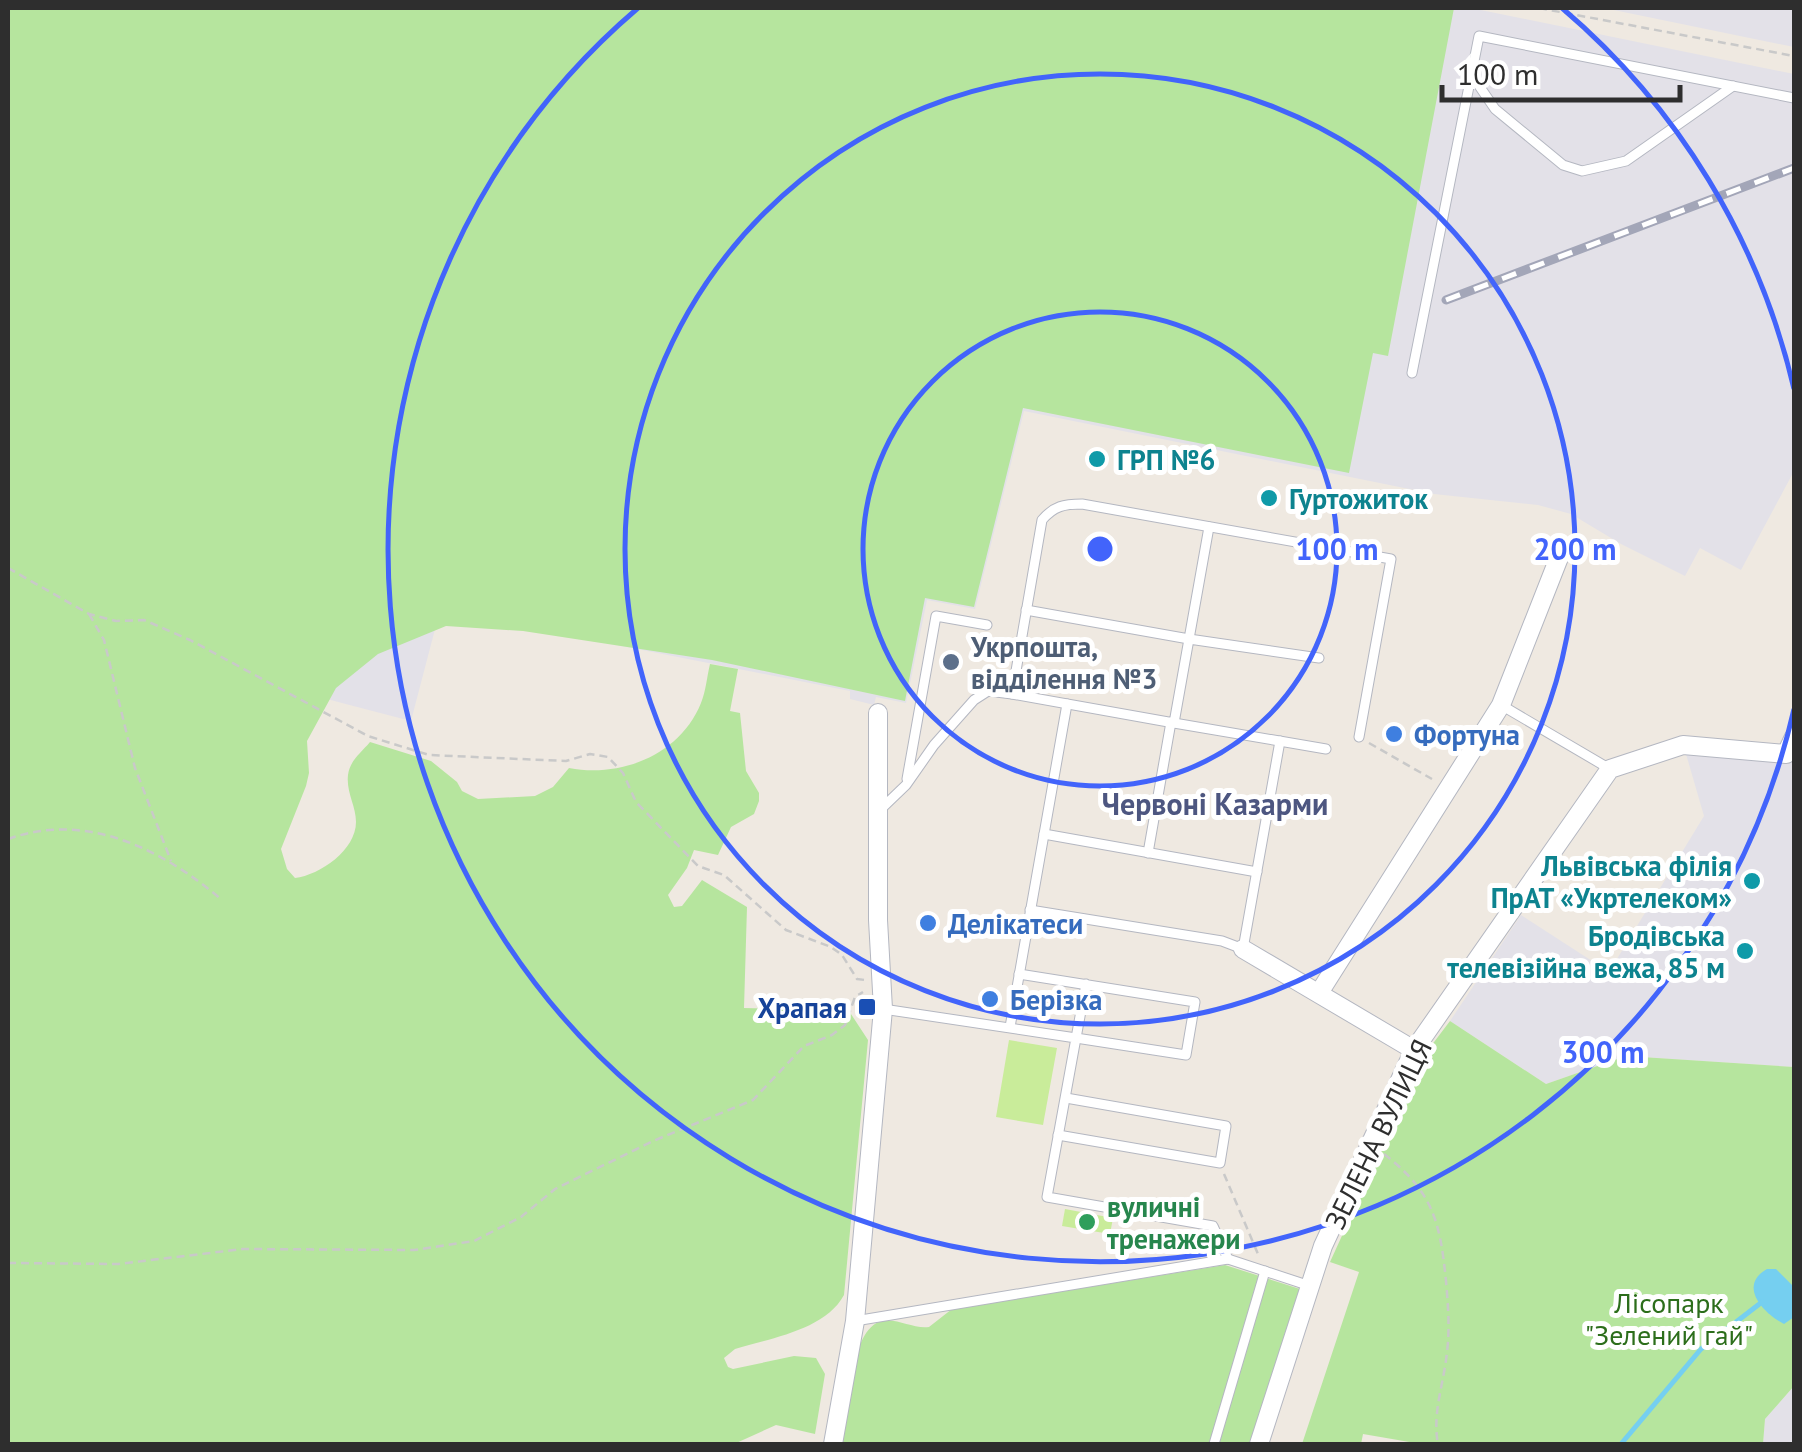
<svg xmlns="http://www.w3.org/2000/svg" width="1802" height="1452" font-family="'PT Sans',sans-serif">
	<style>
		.industrial { fill: #e3e1e8 }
		.green { fill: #b6e59e }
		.pitch { fill: #c9ec9a }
		.water { fill: #75cff0 }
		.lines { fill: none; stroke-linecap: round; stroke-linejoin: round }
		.stream { stroke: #75cff0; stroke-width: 5 }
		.lane-casing { stroke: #b4b7c1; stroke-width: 11 }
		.street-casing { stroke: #b4b7c1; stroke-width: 20 }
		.path { stroke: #c9c9c9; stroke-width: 2.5; stroke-dasharray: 8 5; stroke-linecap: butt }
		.lane { stroke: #fff; stroke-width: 9 }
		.street { stroke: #fff; stroke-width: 18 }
		.rail-casing { stroke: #a3a6b8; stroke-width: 9 }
		.rail { stroke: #fff; stroke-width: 5; stroke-dasharray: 15; stroke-linecap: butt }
		.ring { fill: none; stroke: #4264fb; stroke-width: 5 }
		.culture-dot { fill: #0f9aa8; stroke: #fff; stroke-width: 4 }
		.service-dot { fill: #5c6f8a; stroke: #fff; stroke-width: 4 }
		.shop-dot { fill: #3f7fe0; stroke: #fff; stroke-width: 4 }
		.transit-dot { fill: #1a4fb4; stroke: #fff; stroke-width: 4 }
		.leisure-dot { fill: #2e9e5b; stroke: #fff; stroke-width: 4 }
		.labels { text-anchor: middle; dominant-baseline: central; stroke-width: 10; stroke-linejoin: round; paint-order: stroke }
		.culture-label { font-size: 28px; font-weight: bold; fill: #0d838f; stroke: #fff; text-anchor: start }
		.service-label { font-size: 28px; font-weight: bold; fill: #4e5e75; stroke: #fff; text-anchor: start }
		.shop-label { font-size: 28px; font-weight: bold; fill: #366cbe; stroke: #fff; text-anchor: start }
		.transit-label { font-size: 28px; font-weight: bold; fill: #164399; stroke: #fff; text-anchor: end }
		.street-label { font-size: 28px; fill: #2e2e2e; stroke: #fff }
		.leisure-label { font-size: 28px; font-weight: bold; fill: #27864d; stroke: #fff; text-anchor: start }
		.park-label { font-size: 28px; fill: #2c6e1b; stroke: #fff }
		.neighbourhood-label { font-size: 30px; font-weight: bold; fill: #4d5680; stroke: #fff }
		.centre { fill: #4264fb; stroke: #fff; stroke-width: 5 }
		.ring-label { font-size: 30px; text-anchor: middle; font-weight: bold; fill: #4264fb; stroke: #fff; stroke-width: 10; stroke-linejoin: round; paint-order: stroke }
	</style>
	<rect width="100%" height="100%" fill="#efe9e1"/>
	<g class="industrial">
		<polygon points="8,8 1471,8 1794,74 1794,471 1741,570 1700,548 1685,576 1621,544 1571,514 1538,505 1434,494 1024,411 975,609 927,600 906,703 876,697 874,705 850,699 850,691 440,610 411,721 342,703 316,696"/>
		<polygon points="1604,8 1794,8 1794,47"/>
		<polygon points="1686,754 1794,763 1794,1067 1626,1056 1546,1084 1450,1021 1521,915 1609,972 1704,816"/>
		<polygon points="1794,1386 1794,1444 1763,1444 1765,1419"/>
	</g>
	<g class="green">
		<path d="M8,8H1454L1388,356L1373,353L1349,473L1023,408L974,607L925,598L905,701L712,660L523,631L446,626L378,654L336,688L307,741L309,773L306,786L281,849L287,869L295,878C320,875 356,850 356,822C356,806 346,792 348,775C350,760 361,753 370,742L431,761L457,782L462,791L478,799L535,796L553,787L569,768C621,778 680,755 701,703C706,691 707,676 710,664L738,669L730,711L740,713L746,771L759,793V801L754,814L731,827L718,855L694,850L687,868L668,895L674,907L682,906L702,880L747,907L744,1008L824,1010L832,1000L847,999L849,1011L868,1040L844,1295C825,1330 771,1338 735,1349L724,1358L728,1367L733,1369L794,1356L816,1358L825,1374L815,1434L776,1425L734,1444H8Z"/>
		<polygon points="1450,1021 1546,1084 1626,1056 1794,1067 1794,1386 1765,1419 1763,1444 1421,1444 1363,1434 1361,1444 1302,1444 1359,1272 1330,1262 1425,1054"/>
		<path d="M1225,1265L1300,1289L1251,1444H843C847,1416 849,1328 882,1321C898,1318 913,1329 929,1327L952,1309Z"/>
	</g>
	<g class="pitch">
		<polygon points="1009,1040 1057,1048 1043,1125 996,1117"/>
		<polygon points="1065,1209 1113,1218 1110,1234 1062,1226"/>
	</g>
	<path class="water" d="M1767,1269H1776L1794,1287V1317L1784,1324C1764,1314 1737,1286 1767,1269Z"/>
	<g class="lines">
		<polyline class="stream" points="1621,1444 1701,1349 1762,1302"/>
		<defs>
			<g id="lane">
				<polyline points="1471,74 1495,109 1563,165 1582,171 1626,161 1733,86"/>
				<polyline points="1412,373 1479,36 1794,98"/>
				<polyline points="1026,610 1189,639 1209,527"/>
				<polyline points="1012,694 1174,723 1189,639 1319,658"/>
				<polyline points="1501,705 1610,769"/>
				<polyline points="1174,723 1326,749"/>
				<polyline points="907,779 936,616 987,625"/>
				<path d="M881,809L906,785L934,745L974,700L988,691L1012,694L1042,520C1054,506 1064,504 1082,504L1391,559L1359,737"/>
				<polyline points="1044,834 1257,872"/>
				<polyline points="1148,853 1171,722"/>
				<polyline points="1030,910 1222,941 1243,949 1280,741"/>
				<polyline points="1019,974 1195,1002 1186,1055 1076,1038 1086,984"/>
				<polyline points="883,1009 1076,1038 1047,1197 1213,1226 1228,1259"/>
				<polyline points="1010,1027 1067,704"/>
				<polyline points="1058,1135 1220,1163 1226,1126 1066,1098"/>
				<polyline points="855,1321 1228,1259 1310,1286"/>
				<polyline points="1214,1444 1265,1271"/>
			</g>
			<g id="street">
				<polyline points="1243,949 1414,1050"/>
				<polyline points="1319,993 1501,705 1560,555"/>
				<polyline points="833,1444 855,1321 883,1009 878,920 878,713"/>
				<polyline points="1259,1444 1323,1246 1414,1050 1610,769 1683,745 1786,754 1794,737"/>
			</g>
		</defs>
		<use href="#lane" class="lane-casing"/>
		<use href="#street" class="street-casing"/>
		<g class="path">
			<polyline points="1539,8 1794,56"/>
			<polyline points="8,568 89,614 116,621 144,620 190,640 368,736 429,755 566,761 590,754 608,757 623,773 636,802 698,866 724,875 786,930 831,947 842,955 857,979 865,980"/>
			<polyline points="89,614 104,640 135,768 171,861"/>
			<polyline points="1369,743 1432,779"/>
			<path d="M8,839C86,811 162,849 222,900"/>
			<path d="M1384,1154C1433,1192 1440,1221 1446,1281C1448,1305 1450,1328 1447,1352C1444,1383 1432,1413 1438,1444"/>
			<polyline points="1224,1174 1258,1254"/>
			<polyline points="8,1263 118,1264 243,1249 414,1250 474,1241 521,1217 555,1189 653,1141 753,1100 804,1046 832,1035 845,1025 855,997 863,992"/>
		</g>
		<use href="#lane" class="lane"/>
		<use href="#street" class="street"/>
		<defs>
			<polyline id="rail" points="1446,300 1794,168"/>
		</defs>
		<use href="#rail" class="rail-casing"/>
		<use href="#rail" class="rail"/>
	</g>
	<g class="ring">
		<circle cx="1100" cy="549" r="237"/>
		<circle cx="1100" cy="549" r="475"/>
		<path d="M1794 709A712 712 0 1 1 638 8M1562 8A712 712 0 0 1 1794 389"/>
	</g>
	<g class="culture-dot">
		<circle cx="1097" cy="459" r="10"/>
		<circle cx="1269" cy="498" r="10"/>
		<circle cx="1752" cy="881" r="10"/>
		<circle cx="1745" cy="951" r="10"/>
	</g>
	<circle class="service-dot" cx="951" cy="662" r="10"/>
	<g class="shop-dot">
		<circle cx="1394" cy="734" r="10"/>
		<circle cx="928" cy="923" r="10"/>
		<circle cx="990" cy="999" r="10"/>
	</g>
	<rect class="transit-dot" x="857" y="997" width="20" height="20" rx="5"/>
	<circle class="leisure-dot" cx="1087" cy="1222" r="10"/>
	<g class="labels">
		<g class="culture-label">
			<text x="1117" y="459">ГРП №6</text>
			<text x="1289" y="498">Гуртожиток</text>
			<text x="1732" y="865" text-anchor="end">Львівська філія<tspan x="1732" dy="32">ПрАТ «Укртелеком»</tspan></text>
			<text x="1725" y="935" text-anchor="end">Бродівська<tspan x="1725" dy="32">телевізійна вежа, 85 м</tspan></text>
		</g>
		<g class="service-label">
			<text x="971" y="646">Укрпошта,<tspan x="971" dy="32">відділення №3</tspan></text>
		</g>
		<g class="shop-label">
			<text x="1414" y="734">Фортуна</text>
			<text x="948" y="923">Делікатеси</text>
			<text x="1010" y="999">Берізка</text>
		</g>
		<g class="transit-label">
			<text x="847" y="1007">Храпая</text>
		</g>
		<g class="street-label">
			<text transform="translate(1378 1134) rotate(-64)">ЗЕЛЕНА ВУЛИЦЯ</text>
		</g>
		<g class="leisure-label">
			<text x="1107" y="1206">вуличні<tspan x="1107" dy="32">тренажери</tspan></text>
		</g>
		<g class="park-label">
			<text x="1669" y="1302">Лісопарк<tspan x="1669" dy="32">"Зелений гай"</tspan></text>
		</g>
		<g class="neighbourhood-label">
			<text x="1215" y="803">Червоні Казарми</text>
		</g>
	</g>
	<circle cx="1100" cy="549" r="15" class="centre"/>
	<g class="ring-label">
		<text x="1337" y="560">100 m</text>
		<text x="1575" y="560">200 m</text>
		<text x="1603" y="1063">300 m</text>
	</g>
	<rect width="1802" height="1452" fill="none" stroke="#2e2e2e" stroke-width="20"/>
	<path d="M1442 85v15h238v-15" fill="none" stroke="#2e2e2e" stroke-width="5"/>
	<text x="1457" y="85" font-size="30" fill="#2e2e2e" stroke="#ffffff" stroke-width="8" paint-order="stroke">100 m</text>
</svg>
